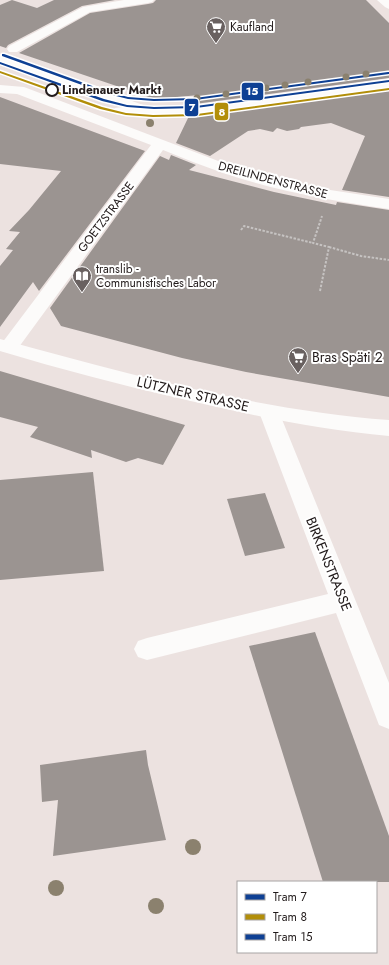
<svg xmlns="http://www.w3.org/2000/svg" width="389" height="965" font-family="Jost,sans-serif">
	<style>
		.building { fill: #9b9491 }
		.lines { fill: none; stroke-linecap: round; stroke-linejoin: round }
		.path { stroke: #c6c3c2; stroke-width: 2; stroke-dasharray: 2.5 1.5; stroke-linecap: butt }
		.minor { fill: #fcfbfa; fill-rule: evenodd }
		.major { fill: #fcfbfa; fill-rule: evenodd }
		.tram-1-casing { stroke: #fff; stroke-width: 3 }
		.tram-2-casing { stroke: #fff; stroke-width: 3 }
		.tram-3-casing { stroke: #fff; stroke-width: 3 }
		.tram-1 { fill: #0e4094; fill-rule: evenodd }
		.tram-2 { fill: #b28e09; fill-rule: evenodd }
		.tram-3 { fill: #0e4094; fill-rule: evenodd }
		.tree { fill: #8b816e }
		.stop-dot { fill: #fff; stroke: #221b1b; stroke-width: 2 }
		.labels { text-anchor: middle; dominant-baseline: central; stroke-width: 4; stroke-linejoin: round; paint-order: stroke }
		.far-poi-label { font-size: 12px; fill: #221b1b; stroke: #fff; text-anchor: start }
		.far-stop-label { font-size: 12px; font-weight: bold; fill: #221b1b; stroke: #fff; text-anchor: start }
		.far-street-label { font-size: 12px; fill: #221b1b; stroke: #fff }
		.poi-label { font-size: 14px; fill: #221b1b; stroke: #fff; text-anchor: start }
		.street-label { font-size: 14px; fill: #221b1b; stroke: #fff }
		.line-badge { stroke: #fff; stroke-width: 1.5 }
		.badge-label { font-size: 11px; text-anchor: middle; font-weight: bold; fill: #fff }
	</style>
	<rect width="100%" height="100%" fill="#ece2e0"/>
	<g class="building">
		<polygon points="12,0 37,8 54,0 115,0 82,6 8,45 6,48 0,46 0,5"/>
		<polygon points="156,0 366,0 389,23 389,78 195,104 199,95 156,99 149,97 19,53 90,13 148,4 153,3"/>
		<polygon points="389,89 389,197 342,190 365,136 331,123 301,127 299,129 287,131 277,128 273,132 260,129 248,131 210,156 176,143 189,116"/>
		<polygon points="0,97 145,151 39,291 33,282 0,327 0,266 13,250 6,249 20,232 9,231 29,210 61,171 0,164"/>
		<polygon points="171,155 196,165 189,170 274,192 336,205 337,202 389,210 389,397 246,372 182,358 61,326 50,308 160,156 169,160"/>
		<polygon points="0,371 98,400 185,425 163,465 138,458 126,462 91,450 92,458 30,437 38,427 0,417"/>
		<polygon points="93,472 104,571 0,580 0,480"/>
		<polygon points="265,493 285,548 245,556 227,499"/>
		<polygon points="315,632 389,836 389,882 323,882 249,646"/>
		<polygon points="146,750 148,765 166,840 53,856 58,800 42,802 40,765"/>
	</g>
	<g class="lines">
		<g class="path">
			<polyline points="241,230 244,226 313,243"/>
			<polyline points="329,247 361,256 389,260"/>
			<polyline points="320,291 329,247 313,243 322,216"/>
		</g>
		<g class="minor">
			<polygon points="124,0 154,0 152,2 148,3 90,12 17,52 9,52 7,49 9,46 83,7"/>
			<polygon points="377,0 389,0 389,9 385,7"/>
			<polygon points="0,54 146,106 198,106 389,79 389,87 198,114 120,115 115,114 113,111 115,108 123,107 0,62"/>
			<path d="M0,85L24,87L234,167L304,186L389,199V209C333,201 276,191 223,173C203,166 183,158 163,150L16,351L9,353L2,351L0,346L2,343L151,145L17,94L0,93Z"/>
			<polygon points="269,405 276,407 279,412 389,683 389,729 379,725 336,613 147,660 138,657 134,649 138,641 147,638 328,594 259,412 262,407"/>
		</g>
		<path class="major" d="M0,339C127,374 257,410 389,420V436C319,430 251,415 182,399C121,385 60,369 0,351Z"/>
		<defs>
			<polygon id="tram-1" points="0,62 104,99 127,105 154,107 196,106 389,80 389,82 196,108 154,109 127,107 102,101 0,64"/>
			<polygon id="tram-2" points="0,71 102,107 126,113 153,115 197,114 389,88 389,90 197,116 153,117 126,115 100,109 0,73"/>
			<polygon id="tram-3" points="2,54 4,54 106,91 128,97 154,99 195,98 388,72 389,72 389,74 195,100 154,101 128,99 104,93 2,56"/>
		</defs>
		<use href="#tram-1" class="tram-1-casing"/>
		<use href="#tram-2" class="tram-2-casing"/>
		<use href="#tram-3" class="tram-3-casing"/>
		<use href="#tram-1" class="tram-1"/>
		<use href="#tram-2" class="tram-2"/>
		<use href="#tram-3" class="tram-3"/>
	</g>
	<g class="tree">
		<circle cx="366" cy="74" r="3.5"/>
		<circle cx="346" cy="77" r="3.5"/>
		<circle cx="308" cy="82" r="3.5"/>
		<circle cx="285" cy="85" r="3.5"/>
		<circle cx="266" cy="88" r="3.5"/>
		<circle cx="226" cy="94" r="3.5"/>
		<circle cx="197" cy="98" r="3.5"/>
		<circle cx="150" cy="123" r="4"/>
		<circle cx="193" cy="847" r="8"/>
		<circle cx="56" cy="888" r="8"/>
		<circle cx="156" cy="906" r="8"/>
	</g>
	<defs>
		<symbol id="supermarket-pin" viewBox="-11 -11 22 30"><path d="M0 17L-7.5 6A9.5 9.5 0 1 1 7.5 6Z" fill="#696160" stroke="#fff"/><path d="M-6-5.5h2.5l.6 2H6L4.5 2H-2.5L-4.4-4H-6ZM-1.5 3.2a1.3 1.3 0 1 0 .1 0ZM3 3.2a1.3 1.3 0 1 0 .1 0Z" fill="#fff"/></symbol>
		<symbol id="library-pin" viewBox="-11 -11 22 30"><path d="M0 17L-7.5 6A9.5 9.5 0 1 1 7.5 6Z" fill="#696160" stroke="#fff"/><path d="M-6-4Q-3-5.5-.7-3.5V5Q-3 3-6 4ZM6-4Q3-5.5 .7-3.5V5Q3 3 6 4Z" fill="#fff"/></symbol>
	</defs>
	<g fill-rule="evenodd">
		<use href="#supermarket-pin" x="205" y="16" width="22" height="30"/>
		<use href="#library-pin" x="71" y="265" width="22" height="30"/>
		<use href="#supermarket-pin" x="287" y="346" width="22" height="30"/>
	</g>
	<circle class="stop-dot" cx="52" cy="90" r="6"/>
	<g class="labels">
		<g class="far-poi-label">
			<text x="230" y="27">Kaufland</text>
			<text x="96" y="269">translib -<tspan x="96" dy="14">Communistisches Labor</tspan></text>
		</g>
		<g class="far-stop-label">
			<text x="62" y="90">Lindenauer Markt</text>
		</g>
		<g class="far-street-label">
			<text transform="translate(273 180) rotate(15)">DREILINDENSTRASSE</text>
			<text transform="translate(106 217) rotate(-53)">GOETZSTRASSE</text>
		</g>
		<g class="poi-label">
			<text x="312" y="357">Bras Späti 2</text>
		</g>
		<g class="street-label">
			<text transform="translate(193 394) rotate(13)">LÜTZNER STRASSE</text>
			<text transform="translate(329 564) rotate(68)">BIRKENSTRASSE</text>
		</g>
	</g>
	<g class="line-badge">
		<rect x="241" y="82" width="23" height="19" rx="4" fill="#0e4094"/>
		<rect x="184" y="98" width="15" height="19" rx="4" fill="#0e4094"/>
		<rect x="214" y="102" width="15" height="19" rx="4" fill="#b28e09"/>
	</g>
	<g class="badge-label">
		<text x="252" y="95">15</text>
		<text x="192" y="111">7</text>
		<text x="222" y="116">8</text>
	</g>
	<rect x="237" y="881" width="140" height="72" fill="#ffffff" stroke="#a7a4a4"/>
	<rect x="245" y="894" width="20" height="6" fill="#0e4094" stroke="#a7a4a4"/>
	<text x="273" y="901" font-size="12" fill="#221b1b">Tram 7</text>
	<rect x="245" y="914" width="20" height="6" fill="#b28e09" stroke="#a7a4a4"/>
	<text x="273" y="921" font-size="12" fill="#221b1b">Tram 8</text>
	<rect x="245" y="934" width="20" height="6" fill="#0e4094" stroke="#a7a4a4"/>
	<text x="273" y="941" font-size="12" fill="#221b1b">Tram 15</text>
</svg>
